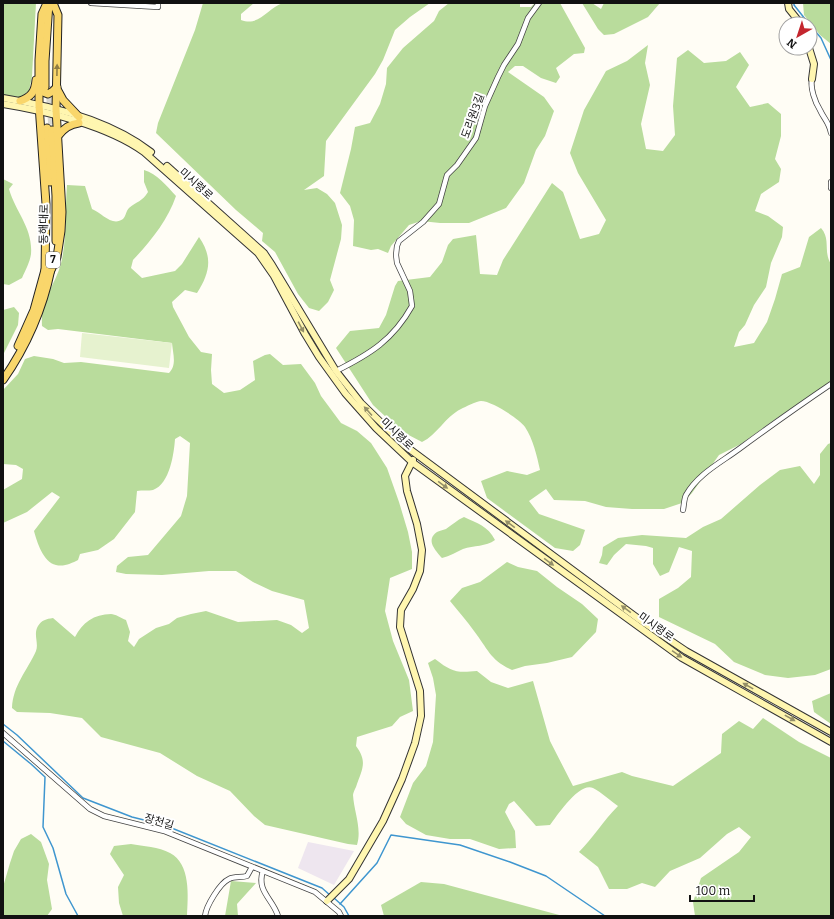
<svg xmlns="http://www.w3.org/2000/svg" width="834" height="919" font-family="Bitter,'Noto Sans KR',serif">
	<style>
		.industrial { fill: #eee6ef }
		.forest { fill: #b9dc9c }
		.pitch { fill: #e6f2cf }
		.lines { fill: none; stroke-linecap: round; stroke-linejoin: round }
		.stream { stroke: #3f96cf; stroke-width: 1.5 }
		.primary-tunnel { stroke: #dbdad3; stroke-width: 7; stroke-dasharray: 7 3.5; stroke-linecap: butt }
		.street-casing { stroke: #444; stroke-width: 6 }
		.secondary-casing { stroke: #333; stroke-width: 8 }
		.primary-casing { stroke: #222; stroke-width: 9 }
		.street { stroke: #fff; stroke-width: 4.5 }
		.secondary { stroke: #fff6b0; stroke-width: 6 }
		.primary { stroke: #f9d66b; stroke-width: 7 }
		.oneway { fill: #917d42 }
		.oneway2 { fill: #948f68 }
		.labels { text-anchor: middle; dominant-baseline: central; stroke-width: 4; stroke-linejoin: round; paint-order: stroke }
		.shield { fill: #fff; stroke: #585858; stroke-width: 1 }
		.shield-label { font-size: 10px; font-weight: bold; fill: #111 }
		.street-label { font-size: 11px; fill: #111; stroke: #fff }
	</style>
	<rect width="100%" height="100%" fill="#fffdf5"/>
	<polygon class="industrial" points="308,842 354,851 334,885 298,868"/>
	<g class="forest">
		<polygon points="3,3 36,3 32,76 29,91 19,98 3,95"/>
		<path d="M203,3H254L241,14V20C260,27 267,8 283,3H430L410,17L395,30L383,60L375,74L326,141L324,176L304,190L317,188L327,194L335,203L342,225L341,239L330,280L334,290L328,302L319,311L309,308L298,294L275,252L262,241L263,233L236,210L156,133L158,123L195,30Z"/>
		<polygon points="449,3 520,3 520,7 531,7 535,3 560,3 585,48 584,53 574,54 556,68 560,77 556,83 541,78 523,66 515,66 508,72 544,97 554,111 545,136 536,150 524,183 506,208 469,223 440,223 421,221 409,225 391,246 388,253 378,249 371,250 353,246 354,220 350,206 340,193 351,149 355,127 370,123 380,104 386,84 387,68 403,48 434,21 439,11"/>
		<polygon points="582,3 592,3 601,9 604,3 660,3 648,17 614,34 604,35 598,29"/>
		<polygon points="803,3 831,3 831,44 820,35 804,15"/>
		<path d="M648,45L645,63L650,85L641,124L646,149L663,151L675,135L673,106L677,58L688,50L704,63L726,61L740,52L749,65L736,87L750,107L768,103L781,114V136L775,159L781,169L779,182L761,194L755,211L768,216L783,227L782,237L771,263L766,287L754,305L745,325L739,332L734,347L754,343L767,322L775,299L782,274L800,267L809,237L821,228C831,239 823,252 831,264V383L777,418L741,444L719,455L692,493L682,503L664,509H632L606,507L585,501L554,500L546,489L529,501L539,514L585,530L580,545L573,551L555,548L487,498L481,481L507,471L527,475L540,470C537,456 533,439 525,427C519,419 492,401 481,401C477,401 465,407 461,409C445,417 437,435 422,442L401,431L373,405L336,348L350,331L379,328L386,315L395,286L398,281L430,277L442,262L448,245L453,239L476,235L480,274L497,275L503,260L552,183L563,192L580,239L599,234L606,220L578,173L570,153L584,110L606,71L627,61Z"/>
		<path d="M144,170C157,174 167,186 176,196C168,220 150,242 133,260L131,268L142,278L175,271L182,264L199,237C213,257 210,273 197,293L185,290L172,302L173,307L189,337L201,352L212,354L211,370L212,384L224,393L240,390L255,380L253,361L265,355L270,354L283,365L301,364L315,383L321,396L341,423L357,431L371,443L387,468L399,502L408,532L412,552V569L390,578L385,611L393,641L409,680L413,711L400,717L392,726L357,737L356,746C368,762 362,769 356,787C355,789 353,793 353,795C354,812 362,828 357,845L348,844L265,825L254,816L230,791L197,776L160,753L101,737L82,718L50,713L17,712L12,708C13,685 27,671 36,651C39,643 33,634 38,626C42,620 46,619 53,618L75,637C82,623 94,614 111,614C115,614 121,618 126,620L130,632L128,641L134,647L139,639L156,628L169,624L177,618L191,614L206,611L238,622L277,620L291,625L302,633L309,628L304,600L272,591L253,582L236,571H209L162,575L126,574L116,572L117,566L128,557L148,555L181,516L187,496L190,443L180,436L175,439C174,453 170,484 153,490C149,491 142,490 137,491L135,512L114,539L98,550L80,554L78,560C72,563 64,567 56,565C43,562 37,542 34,531L60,497L52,492L27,512L3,523V490L22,479L23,469L16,465L3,464V390L18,374L25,359L34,356L53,359L64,363L81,362L169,373C177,365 173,354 172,343L58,329L48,330L42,326C40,298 57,284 62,259C67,235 65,210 67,185L85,186L92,209C102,213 112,227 123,219C126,216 126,211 129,208C137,201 142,202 148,192L144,182Z"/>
		<path d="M3,179L13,184L9,189C16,213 33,228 31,254C30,262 25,271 22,278L9,285L3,284Z"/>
		<polygon points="14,307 19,313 18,325 3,355 3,310"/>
		<polygon points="831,443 831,669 815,675 788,678 765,675 734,662 715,644 659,617 659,599 678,588 691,577 692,551 679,547 669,572 660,576 653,564 653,548 646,546 626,544 614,555 607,565 599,563 602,555 603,547 618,538 642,535 686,538 703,527 721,519 760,485 780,470 800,466 814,484 820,475 820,454 828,444"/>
		<path d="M464,517C477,523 488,526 495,540C486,547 474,545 463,549C456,552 450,556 442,558C436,551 425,540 437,532C439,531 443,530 446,529C452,525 457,520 464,517Z"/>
		<path d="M507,562L518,567L537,571L557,587L582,604L598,619L596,632L572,657L547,663L525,666L512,670C490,660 488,649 474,631C467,621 458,611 450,601L462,588L480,582Z"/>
		<path d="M435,659C452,672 456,673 477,671L491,682L508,688L533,681L550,741L573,786L622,772L632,776L673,786L721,753L722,734L739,721L753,729L763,718L799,742L831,758V916H695L693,902L701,878L739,852L751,837L739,827L727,834L700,858L670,871L655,887L642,883L627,889H609L598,867L579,852C593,838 603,821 618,806C611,801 601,792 593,788C579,782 557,816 550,825L536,826L514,801L509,804L505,812L515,831L516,848L499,849L470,839H450L426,835L406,824L400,817L413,783L426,766L433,742L436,695L433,678L428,663Z"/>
		<polygon points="831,693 831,724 814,712 812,701"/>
		<polygon points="31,834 41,842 49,864 47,880 52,909 47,916 3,916 3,887 10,863 14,851 21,839"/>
		<path d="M131,844C143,846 159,847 170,853C191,864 188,896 187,916H123L119,903L118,887L124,875L110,854L114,846Z"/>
		<polygon points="231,881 256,883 237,904 238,916 225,916"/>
		<polygon points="421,882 444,884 563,916 384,916 381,905"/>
	</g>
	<polygon class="pitch" points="82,333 172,343 169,368 80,357"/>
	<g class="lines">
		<g class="stream">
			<polyline points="794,3 794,5 809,24"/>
			<polyline points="810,25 821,38 831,60"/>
			<polyline points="3,724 17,735 83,798 132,817 164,825 322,888 331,896"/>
			<polyline points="3,741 31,764 45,777 43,827 53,848 66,894 78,916"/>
			<polyline points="334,898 344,907 349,916"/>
			<polyline points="340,904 377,863 391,835 460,845 510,862 546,876 605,916"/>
		</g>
		<polyline class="primary-tunnel" points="49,86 52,130"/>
		<defs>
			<g id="street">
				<polyline points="91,3 158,7 158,3"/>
				<path d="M812,79C810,88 815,102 820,110C824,119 829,122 831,133"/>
				<polyline points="831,182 831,188"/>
				<path d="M336,371C370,354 393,340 412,306L410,291L397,263L396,255L397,246L399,241L423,222L439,204L447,175L457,165L476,138L485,106L498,77L504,65L518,44L528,18L539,3"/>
				<path d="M683,510C684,505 684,499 686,495C698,474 720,463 739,449C769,427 800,405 831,384"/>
				<polyline points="3,733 90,809 104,816 164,831 315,892 339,912 341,916"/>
				<path d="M263,871C256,891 273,899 278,916"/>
				<path d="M205,916C206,906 220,883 229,879C235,876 241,878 247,876L252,867"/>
			</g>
			<g id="secondary">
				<polyline points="788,3 789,9 801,24"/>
				<polyline points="809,48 814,64 812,79"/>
				<path d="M3,98C53,106 111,121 151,152"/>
				<path d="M3,104C47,111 108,126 144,152L258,253L274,276L305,334L319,357L345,393L376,428L412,462L682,658L831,742"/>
				<polyline points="167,166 264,253 272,265 336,371 361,403 404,445 640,620 686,651 831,732"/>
				<polyline points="327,901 349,879 383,821 402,779 415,743 421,716 420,691 400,627 401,610 413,589 420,571 422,550 417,524 407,491 405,476 413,460"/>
			</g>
			<g id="primary">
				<polyline points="39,87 43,92 48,94 53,91 57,87"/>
				<polyline points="45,87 45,61 49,3"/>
				<polyline points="57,89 63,100 79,117"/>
				<path d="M20,101C31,97 35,92 36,80"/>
				<polyline points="47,128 50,182"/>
				<polyline points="52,130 56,196 56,241"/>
				<path d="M58,136C63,129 70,124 79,123"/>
				<polyline points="50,272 57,257 61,231 62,212 56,109 58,15 53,3"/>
				<polyline points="45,274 46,204 39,105 39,60 42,14 47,3"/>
				<polyline points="18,346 34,310 45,270"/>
				<path d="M3,380C26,347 43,308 51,269"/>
			</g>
		</defs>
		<use href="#street" class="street-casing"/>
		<use href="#secondary" class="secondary-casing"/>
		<use href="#primary" class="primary-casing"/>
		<use href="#street" class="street"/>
		<use href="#secondary" class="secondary"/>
		<use href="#primary" class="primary"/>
	</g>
	<defs><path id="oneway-solid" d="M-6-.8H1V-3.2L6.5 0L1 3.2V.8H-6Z"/></defs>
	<use class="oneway" href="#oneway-solid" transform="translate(57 70) rotate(-89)"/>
	<g class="oneway2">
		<use href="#oneway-solid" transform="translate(301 327) rotate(62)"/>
		<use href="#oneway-solid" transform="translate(368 411) rotate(-132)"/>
		<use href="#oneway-solid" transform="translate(443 485) rotate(36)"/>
		<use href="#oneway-solid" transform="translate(510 524) rotate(-144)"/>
		<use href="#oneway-solid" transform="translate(549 562) rotate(36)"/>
		<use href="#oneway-solid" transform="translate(626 609) rotate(-144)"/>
		<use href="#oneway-solid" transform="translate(677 654) rotate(34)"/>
		<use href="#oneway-solid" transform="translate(748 686) rotate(-151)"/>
		<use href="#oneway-solid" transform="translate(790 718) rotate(29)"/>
	</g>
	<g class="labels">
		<rect class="shield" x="46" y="252" width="14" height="16" rx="3"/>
		<g class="shield-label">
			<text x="53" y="260">7</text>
		</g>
		<g class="street-label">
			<text transform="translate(473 116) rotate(-70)">도리원3길</text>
			<text transform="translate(196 184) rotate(42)">미시령로</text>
			<text transform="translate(44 224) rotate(-89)">동해대로</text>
			<text transform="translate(397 434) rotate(44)">미시령로</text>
			<text transform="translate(656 627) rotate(36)">미시령로</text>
			<text transform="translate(159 822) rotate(17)">장천길</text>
		</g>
	</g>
	<rect width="834" height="919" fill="none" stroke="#111111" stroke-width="8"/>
	<g transform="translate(798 36) rotate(219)"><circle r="19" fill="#ffffff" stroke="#a0a0a0"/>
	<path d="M0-3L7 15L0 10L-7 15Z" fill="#c4262e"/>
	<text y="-6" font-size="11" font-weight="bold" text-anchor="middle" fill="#111111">N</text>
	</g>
	<path d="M690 895v6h64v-6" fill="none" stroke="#111111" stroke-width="2"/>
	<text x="696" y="895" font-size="12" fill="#111111" stroke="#ffffff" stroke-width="3" paint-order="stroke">100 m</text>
</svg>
